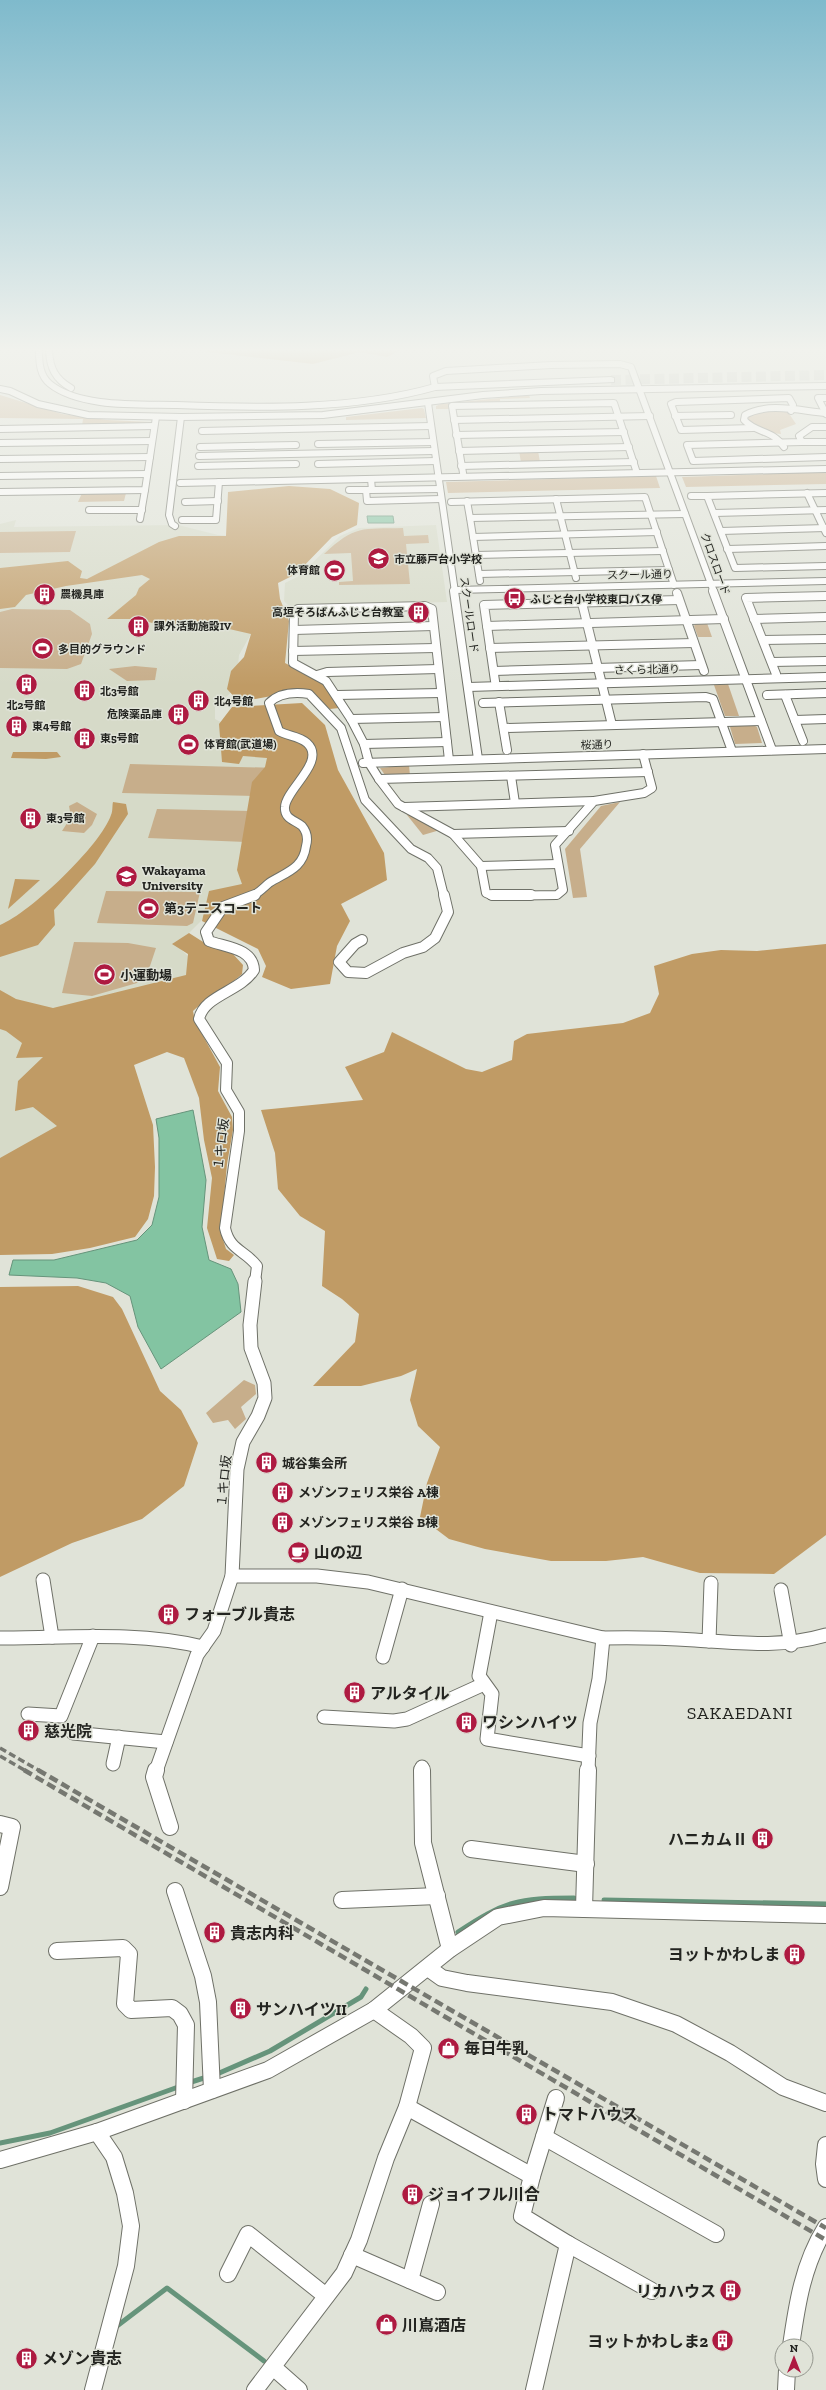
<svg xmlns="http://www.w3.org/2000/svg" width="826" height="2390" font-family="'Zilla Slab','Noto Sans JP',serif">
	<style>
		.built { fill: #d6dac8 }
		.green { fill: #c7ae8b }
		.forest { fill: #c09b65 }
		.water { fill: #83c4a2; stroke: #66947b }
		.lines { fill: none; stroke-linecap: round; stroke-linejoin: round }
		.stream { stroke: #66947b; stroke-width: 5 }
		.highway-tunnel { stroke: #babdb3; stroke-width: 10; stroke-dasharray: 10 4.5; stroke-linecap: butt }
		.minor-far4-casing { stroke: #6f7168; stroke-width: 8 }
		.minor-far3-casing { stroke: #6f7168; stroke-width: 10 }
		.minor-far2-casing { stroke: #6f7168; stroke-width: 12 }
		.minor-far1-casing { stroke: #6f7168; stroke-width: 15 }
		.minor-casing { stroke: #6f7168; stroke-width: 18 }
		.highway-casing { stroke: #6f7168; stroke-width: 2 }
		.minor-far4 { stroke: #fff; stroke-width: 6 }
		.minor-far3 { stroke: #fff; stroke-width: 8 }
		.minor-far2 { stroke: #fff; stroke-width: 10 }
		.minor-far1 { stroke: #fff; stroke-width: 13 }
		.minor { stroke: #fff; stroke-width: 16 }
		.highway { fill: #fff; fill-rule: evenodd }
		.rail-far1 { stroke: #767871; stroke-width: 3.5; stroke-dasharray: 7 3.5; stroke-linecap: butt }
		.rail { stroke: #767871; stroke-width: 4.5; stroke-dasharray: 9 4.5; stroke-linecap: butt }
		.labels { text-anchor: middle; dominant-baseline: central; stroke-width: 3; stroke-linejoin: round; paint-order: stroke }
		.far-poi-label { font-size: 11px; font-weight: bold; fill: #232420; stroke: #e0e3d8; text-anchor: start }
		.far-street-label { font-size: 11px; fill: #232420; stroke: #e0e3d8 }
		.poi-label { font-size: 13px; font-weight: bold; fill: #232420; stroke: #e0e3d8; text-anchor: start }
		.street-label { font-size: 13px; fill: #232420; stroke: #e0e3d8 }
		.near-poi-label { font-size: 16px; font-weight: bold; fill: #232420; stroke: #e0e3d8; text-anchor: start }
		.near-quarter-label { font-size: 18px; letter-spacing: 1px; fill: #232420; stroke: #e0e3d8 }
	</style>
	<rect width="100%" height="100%" fill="#e0e3d8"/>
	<g class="built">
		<polygon points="16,520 14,527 178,525 218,535 232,536 251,634 239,655 236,688 215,707 215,719 270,748 252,884 218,904 189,933 174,943 205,972 0,1237 0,524"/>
		<polygon points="436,525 447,602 289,606 284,601 285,583 299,576 340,536 359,528"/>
	</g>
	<g class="green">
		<polygon points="0,395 62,414 107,420 151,422 151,424 82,426 83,419 0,418"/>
		<polygon points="529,395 530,398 500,399 500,404 448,405 449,409 436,409 436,406 441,404"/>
		<polygon points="422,408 424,409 426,418 346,420 346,417"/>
		<path d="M769,410L788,412L796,424L780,430L781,434C769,434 756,426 747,420L751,414Z"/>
		<polygon points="519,451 538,451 540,462 521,462"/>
		<polygon points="826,472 826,484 686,487 682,477"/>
		<polygon points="656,476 660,488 448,493 446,482"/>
		<polygon points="82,493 126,493 124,501 78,502"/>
		<path d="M403,528L404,536L428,535L429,543L406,544L410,584L339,585V582L353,581L351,553L324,554C355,525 362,529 403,528Z"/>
		<polygon points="76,531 70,552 0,553 0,532"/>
		<polygon points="12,609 70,610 90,624 92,634 81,664 67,669 0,668 0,612"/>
		<polygon points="696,623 707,623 712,637 698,637 694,626"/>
		<polygon points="135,666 157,668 155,680 127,681 109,669"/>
		<polygon points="728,684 739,716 725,716 714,685"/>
		<polygon points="734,724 751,724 757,727 762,743 735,744 730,727"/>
		<polygon points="130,764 278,768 260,796 122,793"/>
		<polygon points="409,765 410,776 385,775 380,768"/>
		<polygon points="77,802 97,814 92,825 84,833 62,831 71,817 69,806"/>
		<polygon points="620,802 580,849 587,897 573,898 565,849 601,806"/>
		<polygon points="157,809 251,811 246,842 148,838"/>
		<polygon points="410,814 440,830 423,835 407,815"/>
		<polygon points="106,891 200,892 193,923 187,926 97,923"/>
		<polygon points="74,942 128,943 156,948 150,966 137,983 92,996 62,993"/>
		<polygon points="244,1380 255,1385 256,1394 241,1407 246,1419 235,1429 228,1420 213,1423 206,1413"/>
	</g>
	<g class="forest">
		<polygon points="200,351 399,351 387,357 360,352 313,364"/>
		<polygon points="289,486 330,489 359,503 357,525 332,537 296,574 278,583 280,599 289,621 285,663 324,683 339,708 330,709 312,694 304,690 239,702 227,689 231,671 244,657 251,634 203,623 175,630 139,619 107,619 136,595 139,588 150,579 142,575 66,586 26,595 15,607 0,609 0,568 68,561 82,571 80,578 87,579 159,542 179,536 226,536 228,492"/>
		<polygon points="302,703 325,725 338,770 384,853 387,880 341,904 350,921 337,946 330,984 291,989 262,977 266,966 258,949 202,921 209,891 242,884 237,870 252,782 265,767 267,758 243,756 239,764 222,762 219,724 232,707"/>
		<polygon points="13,752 57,752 61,757 46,759 11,758"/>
		<path d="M113,802L126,804L128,814L95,864L54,910L55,925L38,945L0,957V925C30,913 101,845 111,815C113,811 112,806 113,802Z"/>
		<polygon points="15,879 40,880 8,909"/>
		<path d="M189,933L211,947L232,953L243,965L242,974C227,988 208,996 193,1011L195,1021L220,1067L218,1091L232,1117L233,1130L227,1164L221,1233L226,1249L234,1255L229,1261L217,1259L207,1228L212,1178L204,1140L199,1098L184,1058L167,1052L134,1065L153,1125L155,1167L154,1196L148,1219L135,1237L90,1248L52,1254L0,1255V1158L57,1126L33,1107L15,1111L18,1081L43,1057L16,1058L22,1043L6,1031L0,1029V990L16,999L53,1008L186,975L188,954L172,944Z"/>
		<polygon points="826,944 826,1535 774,1574 700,1573 643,1557 606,1561 551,1561 485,1549 449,1539 420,1517 427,1483 440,1447 418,1426 410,1400 417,1369 401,1376 361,1386 313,1386 355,1342 359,1314 342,1299 322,1286 325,1231 300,1216 278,1189 275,1153 261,1110 363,1100 345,1067 384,1052 392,1032 466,1069 482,1072 512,1060 514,1041 527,1034 623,1023 650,1013 659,994 654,966 692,954 721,950 757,951"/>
		<polygon points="78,1286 113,1297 122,1309 160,1391 181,1410 198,1443 184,1486 142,1519 72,1543 0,1577 0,1287"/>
	</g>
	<g class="water">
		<polygon points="367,516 393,516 394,523 368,523"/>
		<polygon points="193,1110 206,1180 202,1227 209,1260 231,1269 238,1284 241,1312 161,1369 138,1327 130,1296 106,1283 77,1278 9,1275 13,1260 54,1260 137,1240 152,1225 159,1197 159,1138 156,1119"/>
	</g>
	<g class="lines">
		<g class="stream">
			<polyline points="604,1900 826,1904"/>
			<path d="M458,1932C505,1901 518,1898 574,1898"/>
			<polyline points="217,2074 270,2051 361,1997 366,1989"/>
			<polyline points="188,2083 207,2077"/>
			<polyline points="0,2143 50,2133 181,2086"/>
			<polyline points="117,2326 167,2288 264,2361"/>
		</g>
		<polyline class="highway-tunnel" points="611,380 826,375"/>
		<defs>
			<g id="minor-far4">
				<path d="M39,351C39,363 40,376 50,384C80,408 140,404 177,405C260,408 354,410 435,387"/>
				<path d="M49,351C50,368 55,379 71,388"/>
				<polyline points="435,387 433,376 446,371 551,365 620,364 631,367 714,592"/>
				<polyline points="0,389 10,391 38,404 88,415 181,417 323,415 483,395 541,391 826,386"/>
				<polyline points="826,398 818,398 826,414"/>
				<polyline points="428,403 455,592"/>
				<polyline points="675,416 731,415"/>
				<polyline points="454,420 650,416"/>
				<polyline points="826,427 812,427 799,436 802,442 687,445 693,461 826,457"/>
				<polyline points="753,428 681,430 671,404 676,402 789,398 793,405 791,411"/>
				<polyline points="0,429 154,426"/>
				<polyline points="202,431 431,426"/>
				<polyline points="456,435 624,432"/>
				<polyline points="802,442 826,442"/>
				<polyline points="0,443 152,441"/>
				<polyline points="318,444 433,442"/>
				<polyline points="200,447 296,445"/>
				<path d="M784,447C772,429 757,434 744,420L745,415C768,402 801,411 826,413"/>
				<polyline points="459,451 629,447"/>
				<polyline points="199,456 434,451"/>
				<polyline points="0,459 150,457"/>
				<polyline points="318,464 436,461"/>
				<polyline points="198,466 296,464"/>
				<polyline points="461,466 634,462"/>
				<polyline points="463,473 452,406 614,403 637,473"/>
				<polyline points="0,476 147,474"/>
				<polyline points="371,479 372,490 366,490 367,501 441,499"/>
				<polyline points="180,483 826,469"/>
				<polyline points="349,490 366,490"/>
				<polyline points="372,490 440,489"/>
				<polyline points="0,492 145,490 156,417"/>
				<polyline points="807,493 826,533"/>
				<polyline points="826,493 707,496 735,568 826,566"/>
				<polyline points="691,496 707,496"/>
				<polyline points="556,499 576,578"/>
				<polyline points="467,501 470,518 685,514"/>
				<polyline points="185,502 218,501"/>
				<polyline points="451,502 645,497 674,585"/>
				<polyline points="89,510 142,510"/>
				<polyline points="714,513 826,510"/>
				<polyline points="470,518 480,581"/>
				<polyline points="140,519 145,490"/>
				<polyline points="182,520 216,520 219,482"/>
				<polyline points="175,526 172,524 169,515 181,417"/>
				<polyline points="721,531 826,528"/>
				<polyline points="473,537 657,532"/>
				<polyline points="727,549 826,546"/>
				<polyline points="476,555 663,551"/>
				<polyline points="479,574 669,570"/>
				<polyline points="454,590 826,581"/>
			</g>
			<g id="minor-far3">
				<polyline points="454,591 478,759"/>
				<polyline points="713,591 772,750"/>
				<polyline points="677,593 704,671"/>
				<polyline points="582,603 612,725"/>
				<polyline points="754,619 826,617"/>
				<polyline points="487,626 724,619"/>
				<polyline points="294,630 433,626"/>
				<polyline points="763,640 826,639"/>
				<polyline points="490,648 694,643"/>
				<polyline points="293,651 435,648"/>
				<polyline points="772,662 826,661"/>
				<polyline points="494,671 701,665"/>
				<polyline points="776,674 746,598 826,596"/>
				<polyline points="317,675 327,672 438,669"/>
				<polyline points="495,681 484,605 679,600"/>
				<polyline points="468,687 826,677"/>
				<polyline points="337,695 441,693"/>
				<polyline points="767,695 826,693"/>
				<polyline points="785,695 803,741"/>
				<polyline points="499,702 507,750"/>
				<polyline points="483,703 706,697 713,699 732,751"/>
				<polyline points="351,719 444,717"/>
				<polyline points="795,720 826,719"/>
				<polyline points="504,728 761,721"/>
				<polyline points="364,744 447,742"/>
				<polyline points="449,760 432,609 425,606 298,609 294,612 293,663 326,681 351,719 364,744 369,763 379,779 398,804 453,834 481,866 486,893 493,896 557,895 563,890 555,845 594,801 644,793 652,788 643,754"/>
				<polyline points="363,763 826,749"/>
				<polyline points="511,776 515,803"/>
				<polyline points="379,779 648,772"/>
				<polyline points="404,807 594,801"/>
				<polyline points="453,834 569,831"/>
				<polyline points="481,866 558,864"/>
				<path d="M252,896C259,893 263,888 269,883C286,872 303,869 306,846C308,839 307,832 302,826C295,820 284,819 285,807C286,789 327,761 307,743C299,736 287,736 279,731L269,703C280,692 295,692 309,694L341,728L365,800L411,849L428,858L437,868L444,896"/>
			</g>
			<g id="minor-far2">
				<path d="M255,895L223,907L206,932L209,941C225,947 253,948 254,970C240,992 204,995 199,1019L227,1063L226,1090L239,1112V1131L225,1228C230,1251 245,1250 257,1266L255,1282"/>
				<polyline points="492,895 531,895"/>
				<polyline points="362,940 355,944 339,962 348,972 366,973 403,953 423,947 435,938 448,912 444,895"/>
			</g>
			<g id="minor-far1">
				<polyline points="232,1576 317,1576 368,1582 603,1638 599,1679 590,1723 588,1771"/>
				<polyline points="43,1580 52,1637"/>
				<polyline points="781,1590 791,1645"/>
				<polyline points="491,1612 479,1676 492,1694 487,1739 589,1756"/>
				<path d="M0,1638C67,1638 137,1631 203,1647"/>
				<path d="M603,1638C634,1637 664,1638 695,1640C740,1643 782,1648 826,1635"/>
				<polyline points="709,1641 711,1583"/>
				<polyline points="383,1657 402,1589"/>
				<polyline points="28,1714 61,1716 93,1636"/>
				<polyline points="324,1717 394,1721 407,1719 484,1684"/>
				<polyline points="73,1733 166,1742"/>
				<polyline points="113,1764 119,1737"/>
				<polyline points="422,1767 422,1771"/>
				<polyline points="156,1771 197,1655 214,1631 232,1576 237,1469 243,1442 258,1416 265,1398 264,1383 251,1348 250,1325 255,1281"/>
			</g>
			<g id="minor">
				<polyline points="156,1770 154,1777 170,1827"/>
				<polyline points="422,1770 423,1843 450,1949"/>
				<polyline points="0,1824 12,1827 0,1887"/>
				<polyline points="471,1849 586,1864"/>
				<polyline points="175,1891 203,1976 208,2002 212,2090"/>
				<polyline points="342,1900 437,1896"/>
				<polyline points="584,1909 588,1770"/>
				<polyline points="57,1951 123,1948 129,1954 125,2004 131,2010 172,2008 180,2014 186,2025 184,2101"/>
				<polyline points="428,1968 442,1978 467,1983 612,2002 676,2024 730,2053 783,2087 826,2103"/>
				<polyline points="407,2107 532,2176 522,2216 568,2244 534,2390"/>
				<polyline points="544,2137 716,2234"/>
				<polyline points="826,2145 824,2164 826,2179"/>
				<polyline points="0,2160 97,2132 268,2070 374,2010 450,1949 498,1917 544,1908 826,1915"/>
				<polyline points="532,2176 556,2098"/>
				<polyline points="568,2244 652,2291"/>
				<polyline points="352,2255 437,2292"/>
				<polyline points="228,2274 248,2234 326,2296"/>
				<polyline points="410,2280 431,2204"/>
				<path d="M791,2346C797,2304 803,2264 826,2227"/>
				<polyline points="273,2367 299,2390"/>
				<polyline points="93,2390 126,2266 131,2226 125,2193 114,2157 97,2132"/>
				<polyline points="255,2390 344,2273 359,2240 386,2158 407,2107 423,2048 411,2036 374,2010"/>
				<polyline points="786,2390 787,2370"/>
			</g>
			<polygon id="highway" points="611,377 614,378 614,382 435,390 431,387 435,384"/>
		</defs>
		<use href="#minor-far4" class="minor-far4-casing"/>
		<use href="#minor-far3" class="minor-far3-casing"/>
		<use href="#minor-far2" class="minor-far2-casing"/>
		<use href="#minor-far1" class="minor-far1-casing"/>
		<use href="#minor" class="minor-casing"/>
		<use href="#highway" class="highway-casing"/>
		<use href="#minor-far4" class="minor-far4"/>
		<use href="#minor-far3" class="minor-far3"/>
		<use href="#minor-far2" class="minor-far2"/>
		<use href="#minor-far1" class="minor-far1"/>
		<use href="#minor" class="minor"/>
		<use href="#highway" class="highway"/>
		<g class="rail-far1">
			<polyline points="0,1748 40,1771"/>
			<polyline points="0,1756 26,1771"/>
		</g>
		<g class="rail">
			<polyline points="24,1770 826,2240"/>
			<polyline points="38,1770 826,2228"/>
		</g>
	</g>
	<linearGradient id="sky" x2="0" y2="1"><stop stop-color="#7fbacc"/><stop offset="0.51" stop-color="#f1f2ed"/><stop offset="1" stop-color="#f1f2ed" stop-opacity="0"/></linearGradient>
	<rect width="826" height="686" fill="url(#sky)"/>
	<defs>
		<symbol id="school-disc" viewBox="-11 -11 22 22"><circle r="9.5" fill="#ae1a41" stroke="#e0e3d8"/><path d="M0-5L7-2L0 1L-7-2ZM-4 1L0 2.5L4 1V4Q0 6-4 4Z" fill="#fff"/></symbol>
		<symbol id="stadium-disc" viewBox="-11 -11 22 22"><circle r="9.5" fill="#ae1a41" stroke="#e0e3d8"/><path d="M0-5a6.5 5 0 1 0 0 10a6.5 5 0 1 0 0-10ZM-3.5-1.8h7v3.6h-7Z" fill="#fff"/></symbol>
		<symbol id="building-disc" viewBox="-11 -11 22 22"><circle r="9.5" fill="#ae1a41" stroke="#e0e3d8"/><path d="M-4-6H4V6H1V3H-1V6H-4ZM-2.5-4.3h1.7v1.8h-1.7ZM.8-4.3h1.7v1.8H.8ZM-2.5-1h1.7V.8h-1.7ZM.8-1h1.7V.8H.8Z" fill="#fff"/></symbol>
		<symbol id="bus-disc" viewBox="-11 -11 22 22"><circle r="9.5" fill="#ae1a41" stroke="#e0e3d8"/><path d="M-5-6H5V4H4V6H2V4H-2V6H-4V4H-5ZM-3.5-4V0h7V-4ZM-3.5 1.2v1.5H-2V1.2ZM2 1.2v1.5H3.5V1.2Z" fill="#fff"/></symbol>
		<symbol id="university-disc" viewBox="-11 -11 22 22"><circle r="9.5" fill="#ae1a41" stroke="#e0e3d8"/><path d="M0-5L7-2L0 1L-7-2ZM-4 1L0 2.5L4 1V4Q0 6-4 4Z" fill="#fff"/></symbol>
		<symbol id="cafe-disc" viewBox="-11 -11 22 22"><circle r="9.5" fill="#ae1a41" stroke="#e0e3d8"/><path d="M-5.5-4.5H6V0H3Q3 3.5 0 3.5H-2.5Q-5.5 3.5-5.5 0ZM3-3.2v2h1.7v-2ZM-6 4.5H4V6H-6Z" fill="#fff"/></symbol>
		<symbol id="shop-disc" viewBox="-11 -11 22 22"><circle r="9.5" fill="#ae1a41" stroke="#e0e3d8"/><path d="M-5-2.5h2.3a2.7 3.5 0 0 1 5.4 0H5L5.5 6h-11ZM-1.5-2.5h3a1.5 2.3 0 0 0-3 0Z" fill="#fff"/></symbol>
	</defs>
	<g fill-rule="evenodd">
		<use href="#school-disc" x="366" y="546" width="25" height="25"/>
		<use href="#stadium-disc" x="322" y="558" width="25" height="25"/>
		<use href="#building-disc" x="32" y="582" width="25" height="25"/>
		<use href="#bus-disc" x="502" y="586" width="25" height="25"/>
		<use href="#building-disc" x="406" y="600" width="25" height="25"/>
		<use href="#building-disc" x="126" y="614" width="25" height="25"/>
		<use href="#stadium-disc" x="30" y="636" width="25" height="25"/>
		<use href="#building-disc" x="14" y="672" width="25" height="25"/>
		<use href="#building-disc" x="72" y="678" width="25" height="25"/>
		<use href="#building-disc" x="186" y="688" width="25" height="25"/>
		<use href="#building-disc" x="166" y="702" width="25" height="25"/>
		<use href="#building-disc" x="4" y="714" width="25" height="25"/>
		<use href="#building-disc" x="72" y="726" width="25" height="25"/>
		<use href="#stadium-disc" x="176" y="732" width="25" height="25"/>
		<use href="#building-disc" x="18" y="806" width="25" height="25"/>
		<use href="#university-disc" x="114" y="864" width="25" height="25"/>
		<use href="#stadium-disc" x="136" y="896" width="25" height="25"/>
		<use href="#stadium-disc" x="92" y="962" width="25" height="25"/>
		<use href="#building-disc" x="254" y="1450" width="25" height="25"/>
		<use href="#building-disc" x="270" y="1480" width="25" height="25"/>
		<use href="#building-disc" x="270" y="1510" width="25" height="25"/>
		<use href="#cafe-disc" x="286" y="1540" width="25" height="25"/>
		<use href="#building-disc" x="156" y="1602" width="25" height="25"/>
		<use href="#building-disc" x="342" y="1680" width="25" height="25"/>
		<use href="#building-disc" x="454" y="1710" width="25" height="25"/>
		<use href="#building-disc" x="16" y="1718" width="25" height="25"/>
		<use href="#building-disc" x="750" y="1826" width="25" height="25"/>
		<use href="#building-disc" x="202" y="1920" width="25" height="25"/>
		<use href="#building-disc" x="782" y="1942" width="25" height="25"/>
		<use href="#building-disc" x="228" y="1996" width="25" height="25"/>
		<use href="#shop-disc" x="436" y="2036" width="25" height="25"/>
		<use href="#building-disc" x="514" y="2102" width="25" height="25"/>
		<use href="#building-disc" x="400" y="2182" width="25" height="25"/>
		<use href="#building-disc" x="718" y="2278" width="25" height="25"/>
		<use href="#shop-disc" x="374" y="2312" width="25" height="25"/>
		<use href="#building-disc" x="710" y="2328" width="25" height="25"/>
		<use href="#building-disc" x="14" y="2346" width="25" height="25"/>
	</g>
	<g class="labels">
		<g class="far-poi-label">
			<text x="394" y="559">市立藤戸台小学校</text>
			<text x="320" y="570" text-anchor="end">体育館</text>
			<text x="60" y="594">農機具庫</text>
			<text x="530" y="599">ふじと台小学校東口バス停</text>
			<text x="404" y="612" text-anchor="end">高垣そろばんふじと台教室</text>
			<text x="154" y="626">課外活動施設IV</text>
			<text x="58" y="649">多目的グラウンド</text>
			<text x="100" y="691">北3号館</text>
			<text x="214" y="701">北4号館</text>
			<text x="26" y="705" text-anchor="middle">北2号館</text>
			<text x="162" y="714" text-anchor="end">危険薬品庫</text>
			<text x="32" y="726">東4号館</text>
			<text x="100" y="738">東5号館</text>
			<text x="204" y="744">体育館(武道場)</text>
			<text x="46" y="818">東3号館</text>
		</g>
		<g class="far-street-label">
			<text transform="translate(715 564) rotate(70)">クロスロード</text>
			<text transform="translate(640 575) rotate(-1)">スクール通り</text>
			<text transform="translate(469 615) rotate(82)">スクールロード</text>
			<text transform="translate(647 670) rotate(-1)">さくら北通り</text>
			<text transform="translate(597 745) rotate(-2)">桜通り</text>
		</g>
		<g class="poi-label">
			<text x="142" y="870">Wakayama<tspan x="142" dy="15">University</tspan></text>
			<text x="164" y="908">第3テニスコート</text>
			<text x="120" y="975">小運動場</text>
			<text x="282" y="1463">城谷集会所</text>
			<text x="298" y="1492">メゾンフェリス栄谷 A棟</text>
			<text x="298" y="1522">メゾンフェリス栄谷 B棟</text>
		</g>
		<g class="street-label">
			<text transform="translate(221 1144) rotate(-83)">１キロ坂</text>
			<text transform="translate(224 1481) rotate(-84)">１キロ坂</text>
		</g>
		<g class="near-poi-label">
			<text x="314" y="1552">山の辺</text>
			<text x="184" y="1614">フォーブル貴志</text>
			<text x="370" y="1693">アルタイル</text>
			<text x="482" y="1722">ワシンハイツ</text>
			<text x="44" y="1731">慈光院</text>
			<text x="748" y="1839" text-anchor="end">ハニカムⅡ</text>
			<text x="230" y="1933">貴志内科</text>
			<text x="780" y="1954" text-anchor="end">ヨットかわしま</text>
			<text x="256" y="2009">サンハイツII</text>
			<text x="464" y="2048">毎日牛乳</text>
			<text x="542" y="2114">トマトハウス</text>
			<text x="428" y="2194">ジョイフル川合</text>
			<text x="716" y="2291" text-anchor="end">リカハウス</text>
			<text x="402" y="2325">川嶌酒店</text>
			<text x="708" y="2341" text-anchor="end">ヨットかわしま2</text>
			<text x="42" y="2358">メゾン貴志</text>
		</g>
		<g class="near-quarter-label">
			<text x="740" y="1713">SAKAEDANI</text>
		</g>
	</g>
	<g transform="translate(794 2358)"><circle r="19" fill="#e0e3d8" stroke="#94978e"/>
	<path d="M0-3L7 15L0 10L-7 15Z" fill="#ae1a41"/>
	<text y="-6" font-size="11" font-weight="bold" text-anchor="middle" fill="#232420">N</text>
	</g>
</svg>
